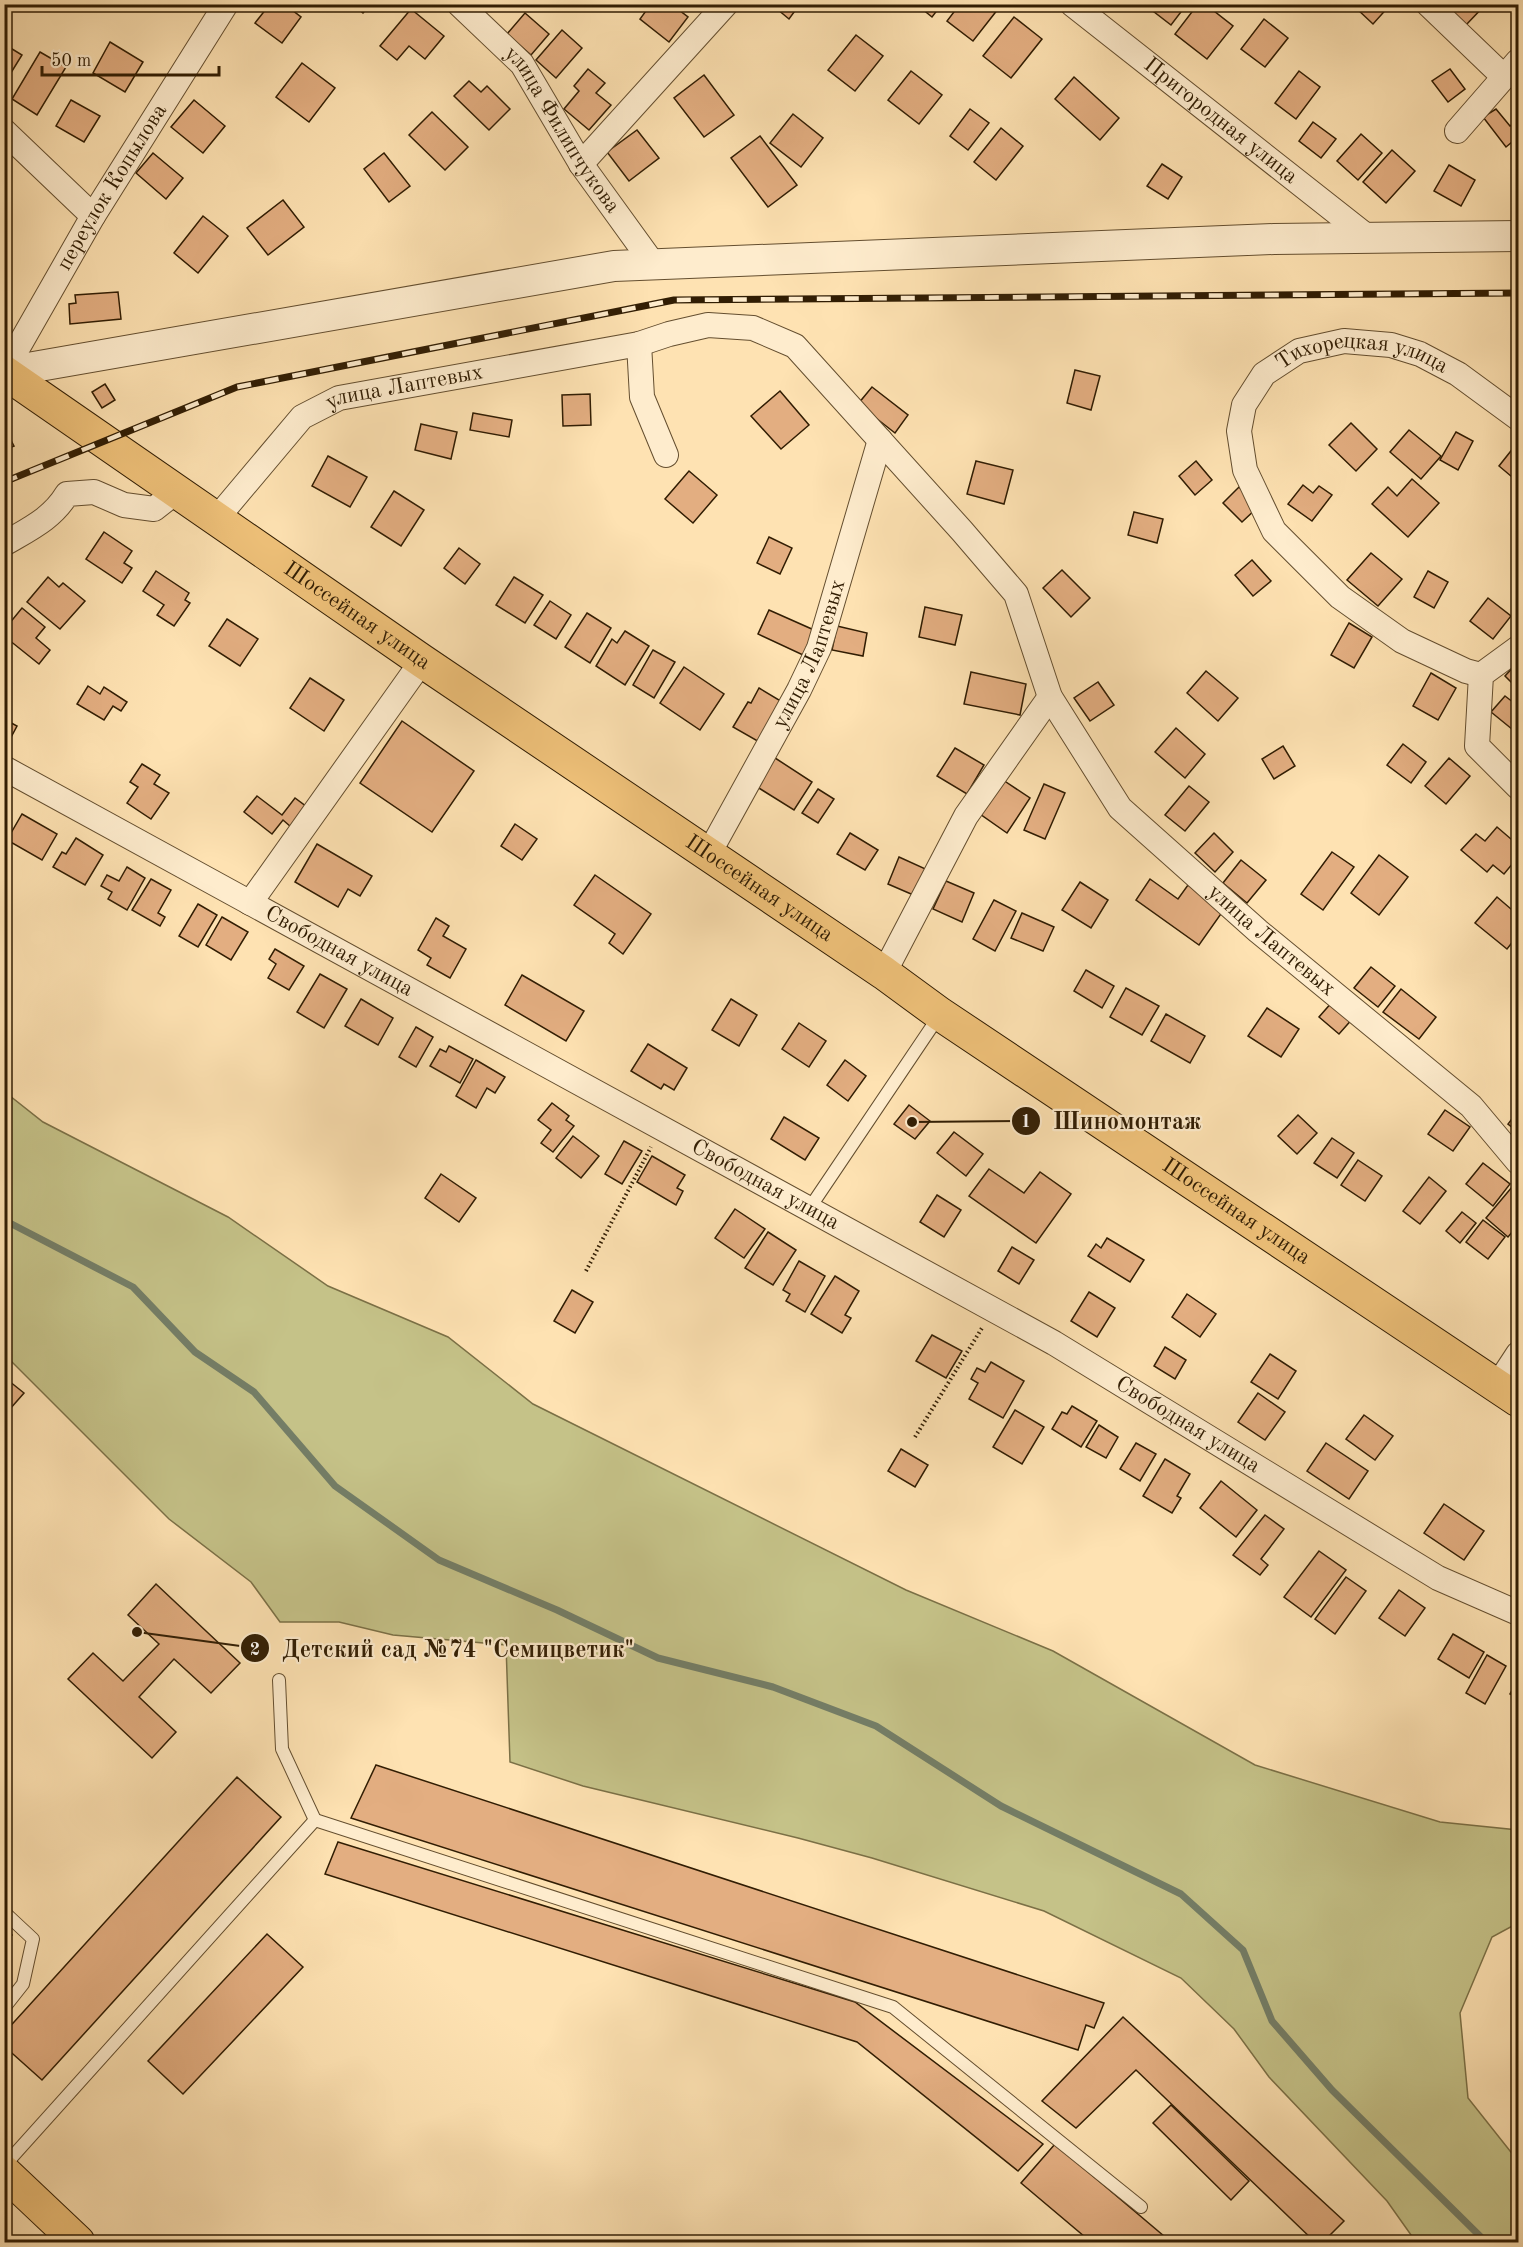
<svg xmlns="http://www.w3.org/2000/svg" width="1523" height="2247" font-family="'Old Standard TT',serif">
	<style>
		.grass { fill: #c5c288; stroke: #7b7046; stroke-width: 1.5 }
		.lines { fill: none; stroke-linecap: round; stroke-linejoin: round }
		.stream { stroke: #747e67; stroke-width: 7 }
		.building { fill: #e3ae81; stroke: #311d03; stroke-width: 1.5 }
		.service-casing { stroke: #644e2f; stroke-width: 14 }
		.minor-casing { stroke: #644e2f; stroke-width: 26 }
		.tertiary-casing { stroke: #644e2f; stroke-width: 32 }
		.primary-casing { stroke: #311d03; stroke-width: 35 }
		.path { stroke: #311d03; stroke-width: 4; stroke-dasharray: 1.5 3; stroke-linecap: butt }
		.service { stroke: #feeccd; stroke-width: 12 }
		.minor { stroke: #feeccd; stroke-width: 24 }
		.tertiary { stroke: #feeccd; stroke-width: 30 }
		.primary { stroke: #efc179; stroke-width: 33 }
		.rail-casing { stroke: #311d03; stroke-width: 7 }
		.rail { stroke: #feeccd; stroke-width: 4.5; stroke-dasharray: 14; stroke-linecap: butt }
		.labels { text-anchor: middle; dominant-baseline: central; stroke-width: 4.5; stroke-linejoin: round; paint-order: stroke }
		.street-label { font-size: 22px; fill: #311d03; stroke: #feeccd }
		.leader { fill: none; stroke: #311d03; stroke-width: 2 }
		.callout-dot { fill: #311d03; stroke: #feeccd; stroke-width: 2 }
		.mark-label { font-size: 18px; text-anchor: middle; font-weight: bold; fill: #fff }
		.callout-label { font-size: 24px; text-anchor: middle; font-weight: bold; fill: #311d03; stroke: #feeccd; stroke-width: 4.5; stroke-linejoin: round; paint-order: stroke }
	</style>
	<rect width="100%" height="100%" fill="#fee2b2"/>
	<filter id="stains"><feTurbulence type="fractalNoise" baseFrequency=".00333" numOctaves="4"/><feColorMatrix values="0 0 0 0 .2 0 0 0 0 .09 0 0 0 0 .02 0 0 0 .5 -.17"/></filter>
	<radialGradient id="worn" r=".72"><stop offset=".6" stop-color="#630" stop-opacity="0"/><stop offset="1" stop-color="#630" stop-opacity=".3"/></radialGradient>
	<polygon class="grass" points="5,1092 43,1122 228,1217 328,1286 448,1337 533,1404 906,1590 1053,1651 1255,1765 1440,1822 1518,1830 1518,1923 1492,1937 1460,2013 1468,2098 1518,2161 1518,2242 1416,2242 1387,2201 1269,2077 1234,2029 1181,1978 1044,1911 872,1858 798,1838 583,1786 510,1762 506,1645 393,1635 339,1622 280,1622 251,1582 169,1519 5,1355"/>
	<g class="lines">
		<polyline class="stream" points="4,1220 133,1287 195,1352 254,1392 335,1486 439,1560 557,1610 658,1658 773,1687 876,1726 1001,1806 1181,1894 1243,1950 1272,2021 1332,2090 1486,2242"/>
	</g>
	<g class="building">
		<polygon points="270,4 284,4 301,17 282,43 255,23"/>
		<polygon points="352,4 371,4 363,13"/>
		<polygon points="651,4 671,4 688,17 669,42 640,19"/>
		<polygon points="771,4 800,4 789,19"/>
		<polygon points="916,4 942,4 932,17"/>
		<polygon points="960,4 992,4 998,9 973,41 947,21"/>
		<polygon points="1151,4 1187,4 1171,25 1149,8"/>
		<polygon points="1198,4 1205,4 1233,26 1207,59 1175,34"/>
		<polygon points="1361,4 1391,4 1373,24 1357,9"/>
		<polygon points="1443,4 1483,4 1484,6 1466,25"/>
		<polygon points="411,9 444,36 425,59 409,46 397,60 380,46"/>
		<polygon points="525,13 549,34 531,55 507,34"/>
		<polygon points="1014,17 1042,39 1011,78 983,56"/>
		<polygon points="1264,19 1288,38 1265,67 1241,49"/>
		<polygon points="562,30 582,48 556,78 536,60"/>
		<polygon points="856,35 883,56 855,91 828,70"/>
		<polygon points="110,42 143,62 125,92 93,73"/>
		<polygon points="4,44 22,55 4,84"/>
		<polygon points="40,52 66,67 37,115 12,99"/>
		<polygon points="302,63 335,88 309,122 276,97"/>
		<polygon points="588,69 605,83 596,93 611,105 589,130 564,109 579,91 574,86"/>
		<polygon points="1450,69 1465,89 1448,102 1432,81"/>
		<polygon points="911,71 942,95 919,124 888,100"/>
		<polygon points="1299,71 1320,87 1296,119 1275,103"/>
		<polygon points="704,75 734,115 704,137 674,98"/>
		<polygon points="1074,77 1119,118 1100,140 1055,99"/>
		<polygon points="469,81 481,92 487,86 510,109 489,130 454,96"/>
		<polygon points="71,100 100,116 84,142 56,126"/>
		<polygon points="194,100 225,126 203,153 171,127"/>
		<polygon points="970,109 989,123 968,150 950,136"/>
		<polygon points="1496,109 1510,126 1515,123 1518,126 1518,137 1506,147 1483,117"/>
		<polygon points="432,112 468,147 445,170 409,135"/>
		<polygon points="793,114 823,138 801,167 770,143"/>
		<polygon points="1313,122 1336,139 1321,158 1299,141"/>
		<polygon points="1001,128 1023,146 996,180 974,162"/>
		<polygon points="637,130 659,158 629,181 607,152"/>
		<polygon points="1361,134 1382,153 1358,180 1337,161"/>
		<polygon points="760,136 797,185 768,207 731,158"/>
		<polygon points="1392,150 1415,171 1386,203 1363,182"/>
		<polygon points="153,153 183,178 166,199 136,173"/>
		<polygon points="384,153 410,186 389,202 364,169"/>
		<polygon points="1162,164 1182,177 1168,199 1147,186"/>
		<polygon points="1449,165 1475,180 1461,206 1434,191"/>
		<polygon points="283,200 304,227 268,255 247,228"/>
		<polygon points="203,216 228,236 198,273 174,253"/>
		<polygon points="118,292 121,319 70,324 69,304 76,303 75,295"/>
		<polygon points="1075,370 1100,376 1091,410 1067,403"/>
		<polygon points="105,384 115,400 102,408 92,392"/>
		<polygon points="872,387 908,415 895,433 858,404"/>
		<polygon points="780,391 809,425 781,449 751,416"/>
		<polygon points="590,394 591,425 563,426 562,395"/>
		<polygon points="473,413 512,420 509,437 470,430"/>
		<polygon points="1351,423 1377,449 1356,471 1329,445"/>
		<polygon points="421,424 457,432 451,459 415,450"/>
		<polygon points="4,427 14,446 4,450"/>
		<polygon points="1409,430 1441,456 1421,479 1390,452"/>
		<polygon points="1456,432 1473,441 1458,470 1440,460"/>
		<polygon points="1518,442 1518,482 1499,466"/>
		<polygon points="328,456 367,477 350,507 312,486"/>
		<polygon points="976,461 1013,470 1004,504 967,494"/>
		<polygon points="1196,461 1212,480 1195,495 1179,476"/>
		<polygon points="689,471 717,495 693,523 665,499"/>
		<polygon points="1412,479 1439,503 1408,537 1372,504 1388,487 1397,496"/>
		<polygon points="1303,485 1313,493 1319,486 1332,495 1312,521 1288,504"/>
		<polygon points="1239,487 1258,507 1242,522 1223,503"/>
		<polygon points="394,491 424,510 401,546 371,527"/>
		<polygon points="1134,512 1163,519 1157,543 1128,535"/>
		<polygon points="104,532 132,551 124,563 132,568 122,583 86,559"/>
		<polygon points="769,537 792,548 780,574 757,563"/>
		<polygon points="459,548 480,564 465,584 444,568"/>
		<polygon points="1371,553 1402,579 1378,606 1347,580"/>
		<polygon points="1252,560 1271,581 1253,596 1235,575"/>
		<polygon points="1062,570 1090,598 1071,617 1043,588"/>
		<polygon points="156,571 189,593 185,600 190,603 174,626 157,615 164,605 143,591"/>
		<polygon points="1428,571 1448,582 1434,608 1414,597"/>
		<polygon points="48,577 59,587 63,583 85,601 60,629 27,602"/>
		<polygon points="514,577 543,595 525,623 496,605"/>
		<polygon points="1488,598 1511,616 1493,639 1470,621"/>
		<polygon points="550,601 571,615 556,639 534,625"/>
		<polygon points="925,607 962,615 955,645 919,637"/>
		<polygon points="22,608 45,627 36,638 50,650 39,664 4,636 4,630"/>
		<polygon points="769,610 814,630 803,655 758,634"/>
		<polygon points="587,613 611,628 590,663 565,647"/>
		<polygon points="227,619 258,639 240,666 209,646"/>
		<polygon points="1349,623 1372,637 1354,668 1331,655"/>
		<polygon points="837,626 867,633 863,656 832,650"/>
		<polygon points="625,631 649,646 625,685 596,666 612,639 617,643"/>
		<polygon points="653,650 675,662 654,698 633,685"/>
		<polygon points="1518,662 1518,689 1505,676"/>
		<polygon points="684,667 724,694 700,730 660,703"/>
		<polygon points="1206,671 1238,698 1218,721 1187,693"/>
		<polygon points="971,672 1026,684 1020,715 964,704"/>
		<polygon points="1431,673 1456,688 1438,720 1413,706"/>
		<polygon points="310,678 344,700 324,731 290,708"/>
		<polygon points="1098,682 1114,705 1090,721 1074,698"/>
		<polygon points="88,686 100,694 104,687 127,702 121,711 113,706 104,720 77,704"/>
		<polygon points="759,688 784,703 761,743 733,727 748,702 751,703"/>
		<polygon points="1505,696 1518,706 1518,734 1491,712"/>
		<polygon points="4,719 17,726 9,741 4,738"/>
		<polygon points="402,721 474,771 432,832 360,783"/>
		<polygon points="1176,728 1205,754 1185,778 1155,752"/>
		<polygon points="1403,744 1426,762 1411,783 1387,765"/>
		<polygon points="1283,746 1295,766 1274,779 1262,759"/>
		<polygon points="955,748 984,765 967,794 937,776"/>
		<polygon points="772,756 812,782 794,810 754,785"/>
		<polygon points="1449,758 1470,776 1446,804 1425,786"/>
		<polygon points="142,764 160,775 154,784 169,793 151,819 127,803 138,787 130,782"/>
		<polygon points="1003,780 1030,798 1007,833 980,814"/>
		<polygon points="1044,784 1065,793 1045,839 1024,830"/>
		<polygon points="1189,786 1209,802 1185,831 1165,815"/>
		<polygon points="818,789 834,799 818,823 802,813"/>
		<polygon points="257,796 282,815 295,798 307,807 291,827 283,820 272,834 244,812"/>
		<polygon points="22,814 57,834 42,860 7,840"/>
		<polygon points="515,824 537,839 522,860 501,846"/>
		<polygon points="1497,827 1518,845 1518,857 1504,874 1493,865 1487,872 1461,850 1476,834 1485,841"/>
		<polygon points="850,833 878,850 865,870 837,854"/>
		<polygon points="1214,833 1233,852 1215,872 1195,853"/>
		<polygon points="76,838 103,855 85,885 53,867 62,852 66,854"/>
		<polygon points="317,844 372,876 360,896 348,889 338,907 295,882"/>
		<polygon points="1332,852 1354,867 1323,910 1301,894"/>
		<polygon points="1379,855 1408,877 1379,915 1351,893"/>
		<polygon points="899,857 930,871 918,897 888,884"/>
		<polygon points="1241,860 1266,880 1247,903 1223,883"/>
		<polygon points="127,867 145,878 127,910 108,899 112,892 101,886 107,875 119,881"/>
		<polygon points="595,875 651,914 623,954 609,943 615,934 574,905"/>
		<polygon points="151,879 171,890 158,913 165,917 160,926 132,910"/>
		<polygon points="1150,879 1178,899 1188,885 1223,911 1199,945 1136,900"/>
		<polygon points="946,881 974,893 962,922 933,909"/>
		<polygon points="1080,882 1108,900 1091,928 1062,910"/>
		<polygon points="1497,897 1518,915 1518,935 1507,949 1475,923"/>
		<polygon points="994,900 1016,911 995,951 973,939"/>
		<polygon points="198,904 217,915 198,947 179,936"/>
		<polygon points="1022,913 1054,927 1043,951 1011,938"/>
		<polygon points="222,917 248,932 231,960 206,945"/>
		<polygon points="436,918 449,926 443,936 466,949 450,978 427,965 431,958 418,950"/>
		<polygon points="275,949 304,966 289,990 268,978 276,964 269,959"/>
		<polygon points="1371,967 1395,986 1378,1007 1354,988"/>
		<polygon points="1086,970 1114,986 1102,1008 1074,991"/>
		<polygon points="320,974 347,989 324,1028 297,1012"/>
		<polygon points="522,975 584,1011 566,1041 505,1005"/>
		<polygon points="1126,988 1159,1006 1142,1035 1110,1017"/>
		<polygon points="1401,989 1436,1017 1419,1039 1383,1012"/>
		<polygon points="361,999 393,1018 378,1045 345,1026"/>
		<polygon points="731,999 757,1015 739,1046 712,1030"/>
		<polygon points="1333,1001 1354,1017 1339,1034 1319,1017"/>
		<polygon points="1267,1008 1299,1029 1281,1057 1248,1036"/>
		<polygon points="1166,1014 1205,1036 1190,1063 1151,1041"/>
		<polygon points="799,1023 826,1041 809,1067 782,1049"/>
		<polygon points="416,1027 433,1037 416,1067 399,1057"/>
		<polygon points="648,1044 687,1068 674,1090 664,1084 661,1089 631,1071"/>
		<polygon points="449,1046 473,1059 460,1083 430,1066 440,1049 446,1052"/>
		<polygon points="476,1060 505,1077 495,1093 487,1088 476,1108 456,1096"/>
		<polygon points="845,1060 866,1076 848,1101 827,1085"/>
		<polygon points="552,1103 569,1116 566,1120 574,1126 553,1152 541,1143 551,1130 538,1120"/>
		<polygon points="909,1105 930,1121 915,1139 894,1124"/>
		<polygon points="1445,1110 1470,1127 1453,1151 1428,1134"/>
		<polygon points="1518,1111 1518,1132 1508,1124"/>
		<polygon points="1298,1115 1317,1133 1297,1154 1278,1136"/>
		<polygon points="784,1117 819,1138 805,1160 771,1139"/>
		<polygon points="954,1132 983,1154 966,1176 937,1153"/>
		<polygon points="573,1136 599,1156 581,1178 556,1158"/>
		<polygon points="1332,1138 1354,1153 1337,1178 1314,1163"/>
		<polygon points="624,1141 642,1151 622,1184 605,1174"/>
		<polygon points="652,1156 685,1175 677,1188 683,1191 676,1205 637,1182"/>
		<polygon points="1358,1160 1382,1176 1365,1201 1341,1185"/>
		<polygon points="1483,1163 1510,1184 1493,1206 1466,1184"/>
		<polygon points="989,1169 1024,1193 1040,1172 1071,1194 1036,1243 969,1196"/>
		<polygon points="441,1174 476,1198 459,1222 425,1198"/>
		<polygon points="1429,1177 1446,1191 1420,1224 1403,1211"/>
		<polygon points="1512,1187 1518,1192 1518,1225 1508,1237 1486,1218"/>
		<polygon points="937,1195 961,1210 944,1237 920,1222"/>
		<polygon points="735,1209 765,1229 744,1258 715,1238"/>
		<polygon points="1462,1212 1476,1223 1460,1243 1446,1231"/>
		<polygon points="1483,1220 1505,1237 1488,1259 1466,1242"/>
		<polygon points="768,1232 796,1250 773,1285 745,1268"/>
		<polygon points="1107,1238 1144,1260 1130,1282 1088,1256 1096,1244 1101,1248"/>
		<polygon points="1012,1247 1034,1260 1019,1284 998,1271"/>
		<polygon points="799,1261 825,1276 805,1312 786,1301 790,1294 783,1290"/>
		<polygon points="835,1276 859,1291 845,1315 851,1318 842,1333 811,1314"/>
		<polygon points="572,1290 593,1302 575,1333 554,1321"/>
		<polygon points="1089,1292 1115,1308 1097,1337 1071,1321"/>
		<polygon points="1187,1294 1216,1314 1200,1337 1172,1317"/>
		<polygon points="932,1335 962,1351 946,1378 916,1361"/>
		<polygon points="1165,1347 1186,1360 1175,1379 1154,1366"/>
		<polygon points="1270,1354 1296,1371 1278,1399 1251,1382"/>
		<polygon points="991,1362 1024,1381 1003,1418 969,1399 978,1383 971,1379 977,1368 985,1372"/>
		<polygon points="4,1377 24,1393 10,1409 4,1404"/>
		<polygon points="1258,1393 1285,1412 1265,1440 1238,1422"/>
		<polygon points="1072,1406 1097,1421 1081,1447 1052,1429 1062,1412 1067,1414"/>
		<polygon points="1015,1410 1044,1427 1022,1464 993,1447"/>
		<polygon points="1364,1415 1393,1436 1375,1460 1346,1439"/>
		<polygon points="1099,1425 1118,1437 1106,1458 1086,1447"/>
		<polygon points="1136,1443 1156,1454 1140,1481 1120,1469"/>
		<polygon points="1326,1443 1368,1471 1349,1499 1307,1471"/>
		<polygon points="901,1449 928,1465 915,1487 888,1471"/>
		<polygon points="1165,1459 1190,1474 1177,1496 1181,1498 1172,1513 1143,1496"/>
		<polygon points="1221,1481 1257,1510 1236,1537 1200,1508"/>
		<polygon points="1444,1504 1484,1531 1464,1560 1424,1533"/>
		<polygon points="1265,1515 1284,1529 1261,1559 1268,1565 1260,1575 1233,1555"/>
		<polygon points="1319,1551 1346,1570 1311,1617 1284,1597"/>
		<polygon points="1346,1577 1366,1591 1335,1634 1315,1619"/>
		<polygon points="156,1584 240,1663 211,1693 174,1659 139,1697 176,1732 152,1758 68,1679 93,1653 123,1681 159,1644 128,1615"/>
		<polygon points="1399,1590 1425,1608 1405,1636 1379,1618"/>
		<polygon points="1453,1634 1484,1652 1469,1678 1438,1659"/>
		<polygon points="1487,1655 1506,1666 1485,1704 1466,1693"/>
		<polygon points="1518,1679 1518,1698 1510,1694"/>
		<polygon points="376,1765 1104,2003 1094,2028 1086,2025 1078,2050 351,1818"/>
		<polygon points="237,1777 281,1817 42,2080 4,2046 4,2033"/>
		<polygon points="338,1842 855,2002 1043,2144 1018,2171 857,2042 325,1874"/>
		<polygon points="4,1927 12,1935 4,1943"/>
		<polygon points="267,1934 303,1967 183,2094 148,2061"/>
		<polygon points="1123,2017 1344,2221 1323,2242 1315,2242 1136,2070 1076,2128 1042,2101"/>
		<polygon points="1171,2105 1249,2181 1231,2200 1153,2123"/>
		<polygon points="1055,2144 1171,2242 1091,2242 1021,2183"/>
	</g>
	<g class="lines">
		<defs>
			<g id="service">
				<polyline points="809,1209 939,1016"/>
				<polyline points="279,1680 282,1749 315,1820"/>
				<polyline points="4,1912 33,1939 23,1984 4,2008"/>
				<polyline points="4,2166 315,1820 893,2007 1141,2207"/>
			</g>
			<g id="minor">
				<path id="s1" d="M459,4L522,64L581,164L654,265"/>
				<path id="s2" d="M1072,4L1369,238"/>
				<polyline points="1428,4 1504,77"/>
				<polyline points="4,131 93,216"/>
				<polyline points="1457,131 1518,61"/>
				<polyline points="581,164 726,4"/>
				<polyline points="639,344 642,397 666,455"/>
				<path id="s3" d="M4,372L93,216L226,4"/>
				<path id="s4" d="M217,518L302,417L339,398L639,344L669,334L708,325L753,328L795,346L962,531L1016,594L1050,697L1120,808L1258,931L1471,1106L1518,1162"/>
				<path d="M4,544C29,529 52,519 67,494L94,492L124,505L154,509L177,491"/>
				<polyline points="1518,648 1481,675 1477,746 1518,787"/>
				<path id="s5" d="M1481,675L1466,671L1402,641L1340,597L1274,531L1245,470L1239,431L1244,405L1264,374L1299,351L1344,341L1391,345L1420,354L1458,374L1518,418"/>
				<path id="s6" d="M4,768L1054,1343L1438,1578L1518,1613"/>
				<path id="s7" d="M708,855L799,690L819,648L880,440"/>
				<polyline points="250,903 422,661"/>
				<polyline points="884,973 966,816 1050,697"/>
				<polyline points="1497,1386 1518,1354"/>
			</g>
			<polyline id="tertiary" points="5,372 614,266 1274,239 1518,236"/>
			<g id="primary">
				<path id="s8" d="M4,372L422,661L884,973L940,1014L1518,1400"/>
				<polyline points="4,2172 78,2242"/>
			</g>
		</defs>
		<use href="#service" class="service-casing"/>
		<use href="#minor" class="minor-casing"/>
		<use href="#tertiary" class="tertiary-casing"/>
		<use href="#primary" class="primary-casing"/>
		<g class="path">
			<polyline points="586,1271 651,1147"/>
			<polyline points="915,1437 982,1328"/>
		</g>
		<use href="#service" class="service"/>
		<use href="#minor" class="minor"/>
		<use href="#tertiary" class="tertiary"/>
		<use href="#primary" class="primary"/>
		<defs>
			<polyline id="rail" points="4,482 237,387 674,300 1518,293"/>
		</defs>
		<use href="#rail" class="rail-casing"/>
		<use href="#rail" class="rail"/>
	</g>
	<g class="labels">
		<g class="street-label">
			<text stroke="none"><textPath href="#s2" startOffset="189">Пригородная улица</textPath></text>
			<text stroke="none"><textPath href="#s1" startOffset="164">улица Филипчукова</textPath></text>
			<text stroke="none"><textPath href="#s3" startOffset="214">переулок Копылова</textPath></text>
			<text stroke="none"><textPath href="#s5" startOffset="532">Тихорецкая улица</textPath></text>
			<text stroke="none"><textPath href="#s4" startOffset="240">улица Лаптевых</textPath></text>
			<text stroke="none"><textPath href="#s8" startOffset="429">Шоссейная улица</textPath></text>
			<text stroke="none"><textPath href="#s7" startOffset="226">улица Лаптевых</textPath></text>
			<text stroke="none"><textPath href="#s8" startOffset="915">Шоссейная улица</textPath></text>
			<text stroke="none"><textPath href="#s4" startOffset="1414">улица Лаптевых</textPath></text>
			<text stroke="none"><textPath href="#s6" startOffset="382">Свободная улица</textPath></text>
			<text stroke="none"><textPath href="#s6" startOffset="868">Свободная улица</textPath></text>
			<text stroke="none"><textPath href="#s8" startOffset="1491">Шоссейная улица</textPath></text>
			<text stroke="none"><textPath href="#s6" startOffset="1354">Свободная улица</textPath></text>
		</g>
	</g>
	<path class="leader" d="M912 1122L1026 1121M137 1632L255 1648"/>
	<g class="callout-dot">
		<circle cx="912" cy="1122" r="6"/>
		<circle cx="137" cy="1632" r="6"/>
		<circle cx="1026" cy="1121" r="15"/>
		<circle cx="255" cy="1648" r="15"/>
	</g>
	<g class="mark-label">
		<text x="1026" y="1127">1</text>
		<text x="255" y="1655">2</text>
	</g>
	<g class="callout-label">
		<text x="1127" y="1129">Шиномонтаж</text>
		<text x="458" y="1657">Детский сад №74 "Семицветик"</text>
	</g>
	<rect width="1523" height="2247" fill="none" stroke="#fee2b2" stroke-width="24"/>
	<rect x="6" y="6" width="1511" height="2235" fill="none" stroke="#311d03" stroke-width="3"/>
	<rect x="12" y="12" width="1499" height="2223" fill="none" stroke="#311d03" stroke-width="1.5"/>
	<path d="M42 66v9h177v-9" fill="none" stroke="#311d03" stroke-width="3"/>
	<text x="51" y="66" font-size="18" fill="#311d03" stroke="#feeccd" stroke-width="4.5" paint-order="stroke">50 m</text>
	<rect width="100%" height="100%" filter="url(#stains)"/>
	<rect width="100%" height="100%" fill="url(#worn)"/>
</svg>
